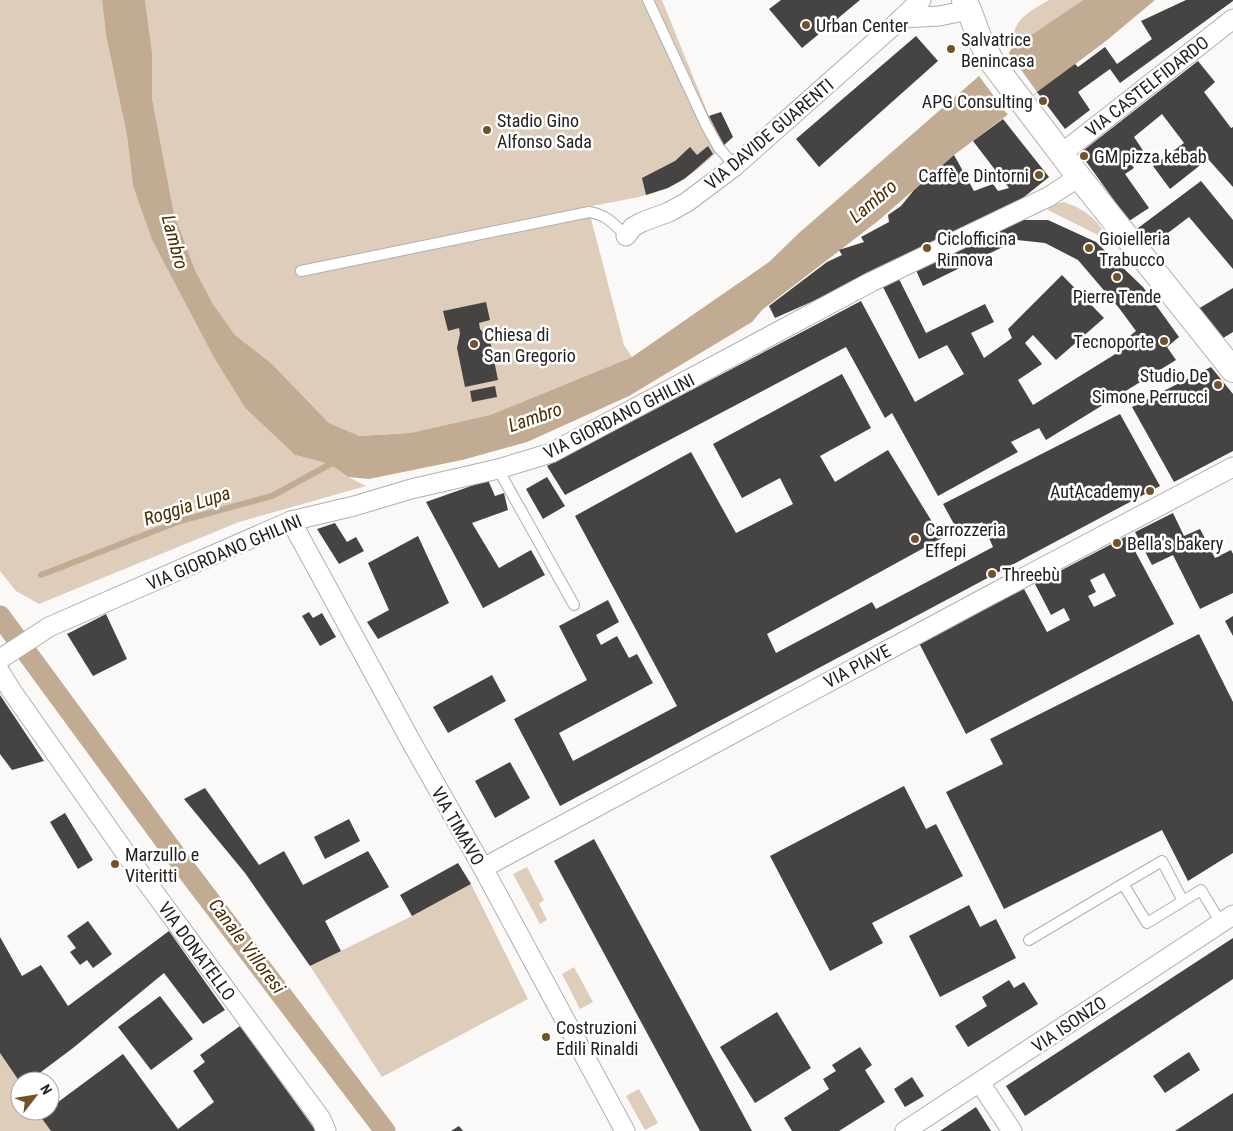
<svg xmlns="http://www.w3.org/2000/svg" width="1233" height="1131" font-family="'Roboto Condensed',sans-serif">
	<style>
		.green { fill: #decdbb }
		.water { fill: #c1ab93 }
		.pier { fill: #fbf9f7 }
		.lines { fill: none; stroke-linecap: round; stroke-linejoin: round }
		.stream { stroke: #c1ab93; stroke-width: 6 }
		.canal { stroke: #c1ab93; stroke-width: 21 }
		.building { fill: #464442; fill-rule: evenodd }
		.service-casing { stroke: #b1afad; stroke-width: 12 }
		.minor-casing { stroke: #b1afad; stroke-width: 21 }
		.tertiary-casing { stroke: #b1afad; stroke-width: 26 }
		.service { stroke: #fff; stroke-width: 10 }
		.minor { stroke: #fff; stroke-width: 19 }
		.tertiary { stroke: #fff; stroke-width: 24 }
		.poi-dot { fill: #735229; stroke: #fff; stroke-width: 2 }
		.labels { text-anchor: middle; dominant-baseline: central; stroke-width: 5; stroke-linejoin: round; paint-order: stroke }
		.poi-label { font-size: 18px; fill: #222120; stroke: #fff; text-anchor: start }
		.street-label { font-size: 18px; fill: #222120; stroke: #fff }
		.water-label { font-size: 19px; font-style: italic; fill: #4c2d00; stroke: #fff }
	</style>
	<rect width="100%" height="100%" fill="#fbf9f7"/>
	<g class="green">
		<polygon points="0,0 102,0 106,35 127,136 133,186 152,240 213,356 245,408 295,455 330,464 348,477 366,486 239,522 39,604 16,591 0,571"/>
		<path d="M145,0H662L709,116L721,112L733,137C717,151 702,168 684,179C656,197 620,200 588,207L624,345L632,357L490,415L410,433L358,436L329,423L271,363L235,335L213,304L196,272L174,214L152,98V52Z"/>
		<path d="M1049,0H1083L1012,48C1012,19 1027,13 1049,0Z"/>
		<path d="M1064,202C1084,209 1097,218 1107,238L1102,237L1048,210L1050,205Z"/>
		<polygon points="527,867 544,900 539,904 547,920 540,924 513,874"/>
		<polygon points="471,884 528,999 382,1077 310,966 412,916"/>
		<polygon points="574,967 593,1002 580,1009 562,974"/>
		<polygon points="0,1053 20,1083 20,1111 37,1111 51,1131 0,1131"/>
		<polygon points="639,1089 658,1123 645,1130 626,1096"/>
	</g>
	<polygon class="water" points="102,0 145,0 152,52 152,98 174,214 196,272 213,304 235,335 271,363 329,423 359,436 410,433 490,415 632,357 769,262 799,233 979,76 1009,53 1012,48 1083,0 1155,0 1106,41 954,155 878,221 762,310 752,322 629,396 527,442 462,460 369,479 348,477 330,464 295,455 245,408 213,356 152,240 133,186 127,136 106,35"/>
	<polygon class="pier" points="1009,53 1037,92 1008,115 979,76"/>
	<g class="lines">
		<polyline class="stream" points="41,575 180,521 272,496 336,461"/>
		<polyline class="canal" points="0,616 182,864 385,1131"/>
	</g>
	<g class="building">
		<polygon points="781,0 860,0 802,48 769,9"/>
		<polygon points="1186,0 1233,0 1233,1 1120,83 1110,69 1078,92 1090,110 1065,129 1037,92 1075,64 1078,67 1105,47 1117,64 1152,39 1141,21"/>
		<polygon points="916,36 938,61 819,167 796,139"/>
		<polygon points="1198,61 1215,82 1204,92 1231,128 1233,127 1233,187 1208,159 1170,189 1153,166 1184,143 1162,114 1134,137 1144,152 1130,162 1134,168 1125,174 1149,208 1129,221 1080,153"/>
		<polygon points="721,112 733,137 724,145 709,116"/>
		<polygon points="1003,119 1049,177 1019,201 881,271 775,318 769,306 827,262 842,255 839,250 864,242 861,237 889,222 888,215 901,206 914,190 954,155 974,191 993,184 998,191 1009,188 973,141"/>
		<polygon points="708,146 713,154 695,170 684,179 668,188 646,195 642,178 675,161 690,147 697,155"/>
		<polygon points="1201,181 1233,220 1233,269 1189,217 1148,248 1134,231"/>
		<polygon points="1020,220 1048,220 1096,242 1143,287 1179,337 1167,347 1176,360 1046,440 1039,428 1011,442 1018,452 938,496 892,413 885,418 846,347 565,495 547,466 861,301 915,402 964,374 947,345 919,359 882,285 898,277 926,333 985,304 994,322 971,333 984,358 1012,338 1008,329 1062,275 1104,318 1056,360 1033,335 1025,343 1042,364 1018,380 1033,405 1130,345 1126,339 1136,331 1119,308 1078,260 1045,243 1017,240 923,286 915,268"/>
		<polygon points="1233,288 1233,332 1220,340 1198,309"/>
		<polygon points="486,302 490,320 479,323 480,329 490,340 498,380 465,387 457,348 460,334 459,328 448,331 443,311"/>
		<polygon points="1211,367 1233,394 1233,451 1174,482 1132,407"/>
		<polygon points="842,374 871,428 820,456 835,482 888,450 942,538 767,634 776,653 872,602 876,609 993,547 982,522 960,535 943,504 1120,414 1160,486 560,806 514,719 587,680 559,626 608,600 619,622 596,635 601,645 617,636 629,658 637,654 653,683 559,733 573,761 677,706 575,516 691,452 736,533 793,504 780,478 742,498 713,444"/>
		<polygon points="495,386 497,397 472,402 470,391"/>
		<polygon points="547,477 565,506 543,519 526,489"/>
		<polygon points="488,480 495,496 504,493 508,510 472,523 499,568 531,550 545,575 483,608 426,502"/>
		<polygon points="1173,513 1184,536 1200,529 1215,558 1231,550 1233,554 1233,593 1200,609 1173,555 1152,565 1135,532"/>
		<polygon points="335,523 347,542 356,537 364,551 339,564 317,529"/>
		<polygon points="418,536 449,603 378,639 367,622 389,610 368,563"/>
		<path d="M1127,536L1174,624L966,734L919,643L1024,589L1047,632L1070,620L1064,608L1051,615L1035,584ZM1104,573L1116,596L1094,607L1088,596L1096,592L1090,580Z"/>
		<polygon points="309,612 313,618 322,613 336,637 320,646 302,616"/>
		<polygon points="106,614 127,659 93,676 67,634"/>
		<polygon points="1233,616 1233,636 1225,621"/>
		<polygon points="1199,634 1233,702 1233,853 1188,881 1162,830 1004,909 946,792 1003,764 990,739"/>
		<polygon points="492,675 506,701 448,733 433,707"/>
		<polygon points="0,695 44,761 12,770 0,754"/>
		<polygon points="510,762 530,798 495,818 475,781"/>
		<polygon points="904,786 926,829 936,824 963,876 872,923 883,943 830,971 770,856"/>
		<polygon points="205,788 259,865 284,851 303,885 368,851 389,887 325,921 341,951 310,966 245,873 184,799"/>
		<polygon points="65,813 93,860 78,869 50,822"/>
		<polygon points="349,819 360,841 325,859 314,837"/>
		<polygon points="594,839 752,1131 700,1131 554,861"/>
		<polygon points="458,863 471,884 412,916 400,895"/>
		<polygon points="969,905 980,927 996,919 1016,958 940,997 909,936"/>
		<polygon points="88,921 112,954 93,968 87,960 80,965 70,952 76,948 67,936"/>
		<polygon points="169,931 225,1010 203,1024 164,973 73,1048 29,1081 19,1081 0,1053 0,937 22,976 41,965 68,1006"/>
		<polygon points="1233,938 1233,979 1025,1116 1006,1086"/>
		<polygon points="1009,980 1014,988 1024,982 1038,1004 968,1047 955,1026 987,1006 982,997"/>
		<polygon points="160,996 193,1039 151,1070 118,1027"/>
		<polygon points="777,1012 811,1068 755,1103 720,1047"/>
		<polygon points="240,1026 316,1131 51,1131 40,1116 46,1111 50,1111 50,1108 123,1054 178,1129 214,1102 193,1071 205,1062 200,1055"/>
		<polygon points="860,1047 872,1065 865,1070 885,1102 839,1131 792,1131 784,1118 829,1089 823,1079 836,1071 832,1065"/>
		<polygon points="1189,1052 1200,1070 1165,1093 1153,1076"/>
		<polygon points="912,1077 924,1096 905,1107 894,1089"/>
		<polygon points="1233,1093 1233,1131 1175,1131"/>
		<polygon points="976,1107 991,1131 940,1131"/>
		<polygon points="459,1126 463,1131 451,1131"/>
	</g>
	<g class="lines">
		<defs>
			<g id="service">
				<polyline points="648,0 706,125 719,148 735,166"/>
				<path d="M301,271L589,212C607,215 613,223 626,236"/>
				<polyline points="498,469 574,605"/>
				<polyline points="1123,884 1162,861 1183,901"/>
				<polyline points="1029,940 1123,884 1147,923 1201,890 1221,923"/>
			</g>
			<g id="minor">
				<polyline points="902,18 939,16 969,10"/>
				<polyline points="1061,154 1233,19"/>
				<polyline points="626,236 633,227 642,222 669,212 687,202 735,166 902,18 921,0"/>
				<polyline points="291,521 413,745 483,868 625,1131"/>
				<polyline points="0,659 49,627 291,521 354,506 411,489 498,469 551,453 871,282 1048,197 1079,177"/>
				<polyline points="0,672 11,690 134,865 321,1119 326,1131"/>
				<polyline points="483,868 981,600 1233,467"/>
				<polyline points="980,1083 1012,1131"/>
				<polyline points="905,1131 1233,915"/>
			</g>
			<polyline id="tertiary" points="964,0 969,10 981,42 994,65 1079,177 1233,370"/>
		</defs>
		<use href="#service" class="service-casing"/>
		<use href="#minor" class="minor-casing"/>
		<use href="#tertiary" class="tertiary-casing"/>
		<use href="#service" class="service"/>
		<use href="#minor" class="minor"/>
		<use href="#tertiary" class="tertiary"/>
	</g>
	<g class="poi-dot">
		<circle cx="806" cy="25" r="5"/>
		<circle cx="951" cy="49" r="5"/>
		<circle cx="1043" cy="101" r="5"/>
		<circle cx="487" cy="130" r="5"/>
		<circle cx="1084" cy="156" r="5"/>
		<circle cx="1039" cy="175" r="5"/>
		<circle cx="927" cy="248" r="5"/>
		<circle cx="1089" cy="248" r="5"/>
		<circle cx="1117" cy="277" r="5"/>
		<circle cx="1164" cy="341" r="5"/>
		<circle cx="474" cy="344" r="5"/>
		<circle cx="1218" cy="385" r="5"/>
		<circle cx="1150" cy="491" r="5"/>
		<circle cx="915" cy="539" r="5"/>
		<circle cx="1117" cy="543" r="5"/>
		<circle cx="992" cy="574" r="5"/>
		<circle cx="115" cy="864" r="5"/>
		<circle cx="546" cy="1037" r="5"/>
	</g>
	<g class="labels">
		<g class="poi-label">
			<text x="816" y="25">Urban Center</text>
			<text x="961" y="39">Salvatrice<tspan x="961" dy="21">Benincasa</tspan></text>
			<text x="1033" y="101" text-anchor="end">APG Consulting</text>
			<text x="497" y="120">Stadio Gino<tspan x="497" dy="21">Alfonso Sada</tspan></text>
			<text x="1094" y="156">GM pizza kebab</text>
			<text x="1029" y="175" text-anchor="end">Caffè e Dintorni</text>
			<text x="937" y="238">Ciclofficina<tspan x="937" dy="21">Rinnova</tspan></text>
			<text x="1099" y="238">Gioielleria<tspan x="1099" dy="21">Trabucco</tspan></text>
			<text x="1117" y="296" text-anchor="middle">Pierre Tende</text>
			<text x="484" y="334">Chiesa di<tspan x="484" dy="21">San Gregorio</tspan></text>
			<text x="1154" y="341" text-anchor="end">Tecnoporte</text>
			<text x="1208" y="375" text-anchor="end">Studio De<tspan x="1208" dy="21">Simone Perrucci</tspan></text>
			<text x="1140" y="491" text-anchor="end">AutAcademy</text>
			<text x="925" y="529">Carrozzeria<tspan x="925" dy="21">Effepi</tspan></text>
			<text x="1127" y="543">Bella's bakery</text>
			<text x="1002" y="574">Threebù</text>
			<text x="125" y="854">Marzullo e<tspan x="125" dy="21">Viteritti</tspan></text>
			<text x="556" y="1027">Costruzioni<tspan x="556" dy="21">Edili Rinaldi</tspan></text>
		</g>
		<g class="street-label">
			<text transform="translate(1147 86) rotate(-38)">VIA CASTELFIDARDO</text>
			<text transform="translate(769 134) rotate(-40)">VIA DAVIDE GUARENTI</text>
			<text transform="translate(619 416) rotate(-27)">VIA GIORDANO GHILINI</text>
			<text transform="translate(224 552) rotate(-23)">VIA GIORDANO GHILINI</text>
			<text transform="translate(857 666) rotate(-28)">VIA PIAVE</text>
			<text transform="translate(458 826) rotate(60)">VIA TIMAVO</text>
			<text transform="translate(197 951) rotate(54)">VIA DONATELLO</text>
			<text transform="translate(1069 1024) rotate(-34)">VIA ISONZO</text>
		</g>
		<g class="water-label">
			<text transform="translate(873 201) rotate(-40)">Lambro</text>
			<text transform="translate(175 242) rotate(75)">Lambro</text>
			<text transform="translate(535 417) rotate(-19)">Lambro</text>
			<text transform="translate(187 506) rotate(-18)">Roggia Lupa</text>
			<text transform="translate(247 946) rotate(53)">Canale Villoresi</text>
		</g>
	</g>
	<g transform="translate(35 1096) rotate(59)"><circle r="24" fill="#ffffff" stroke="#a7a6a6"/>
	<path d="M0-4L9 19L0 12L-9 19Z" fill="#735229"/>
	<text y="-8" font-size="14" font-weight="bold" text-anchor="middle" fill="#222120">N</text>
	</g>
</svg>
